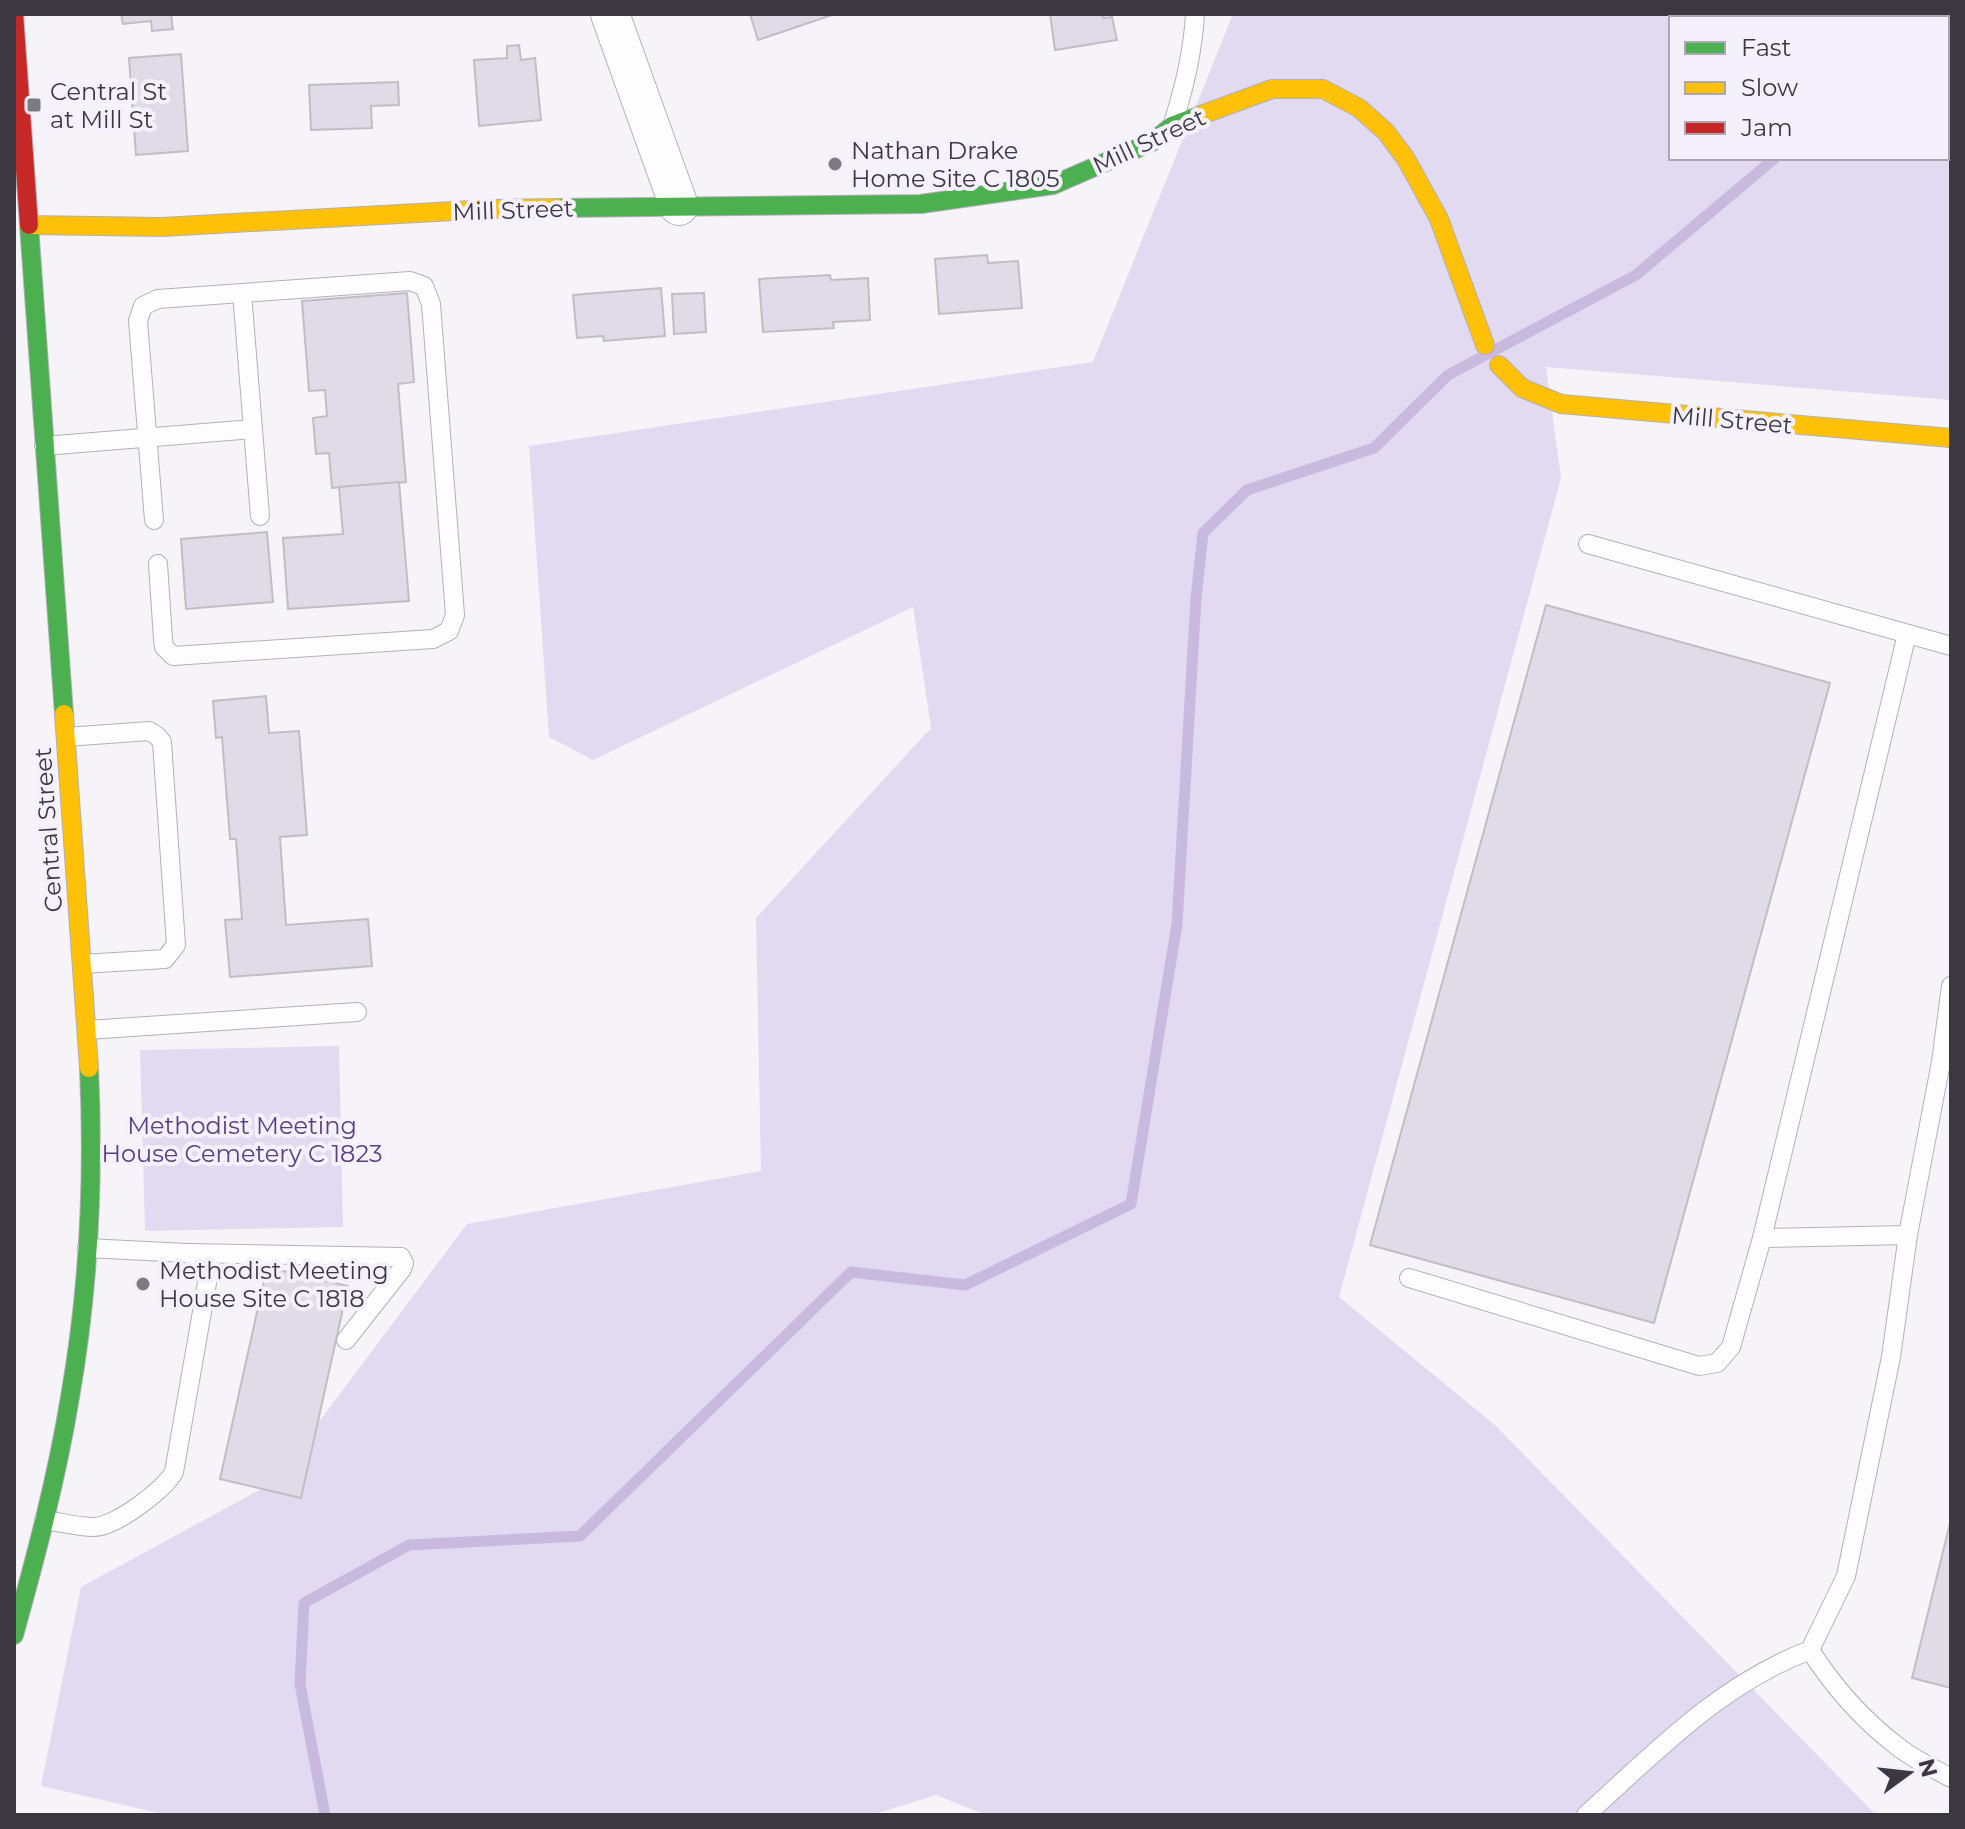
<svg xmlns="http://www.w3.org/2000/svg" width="1965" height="1829" font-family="Montserrat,sans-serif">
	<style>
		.green { fill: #e2daf0; fill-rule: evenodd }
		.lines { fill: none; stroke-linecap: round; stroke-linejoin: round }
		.stream { stroke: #c7bade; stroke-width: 11 }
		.building { fill: #e0dce7; stroke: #c0bdc4; stroke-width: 2 }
		.lane-casing { stroke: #b3b0b8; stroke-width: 20 }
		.street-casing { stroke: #b3b0b8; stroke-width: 40 }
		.fast-casing { stroke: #b3b0b8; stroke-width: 20 }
		.slow-casing { stroke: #b3b0b8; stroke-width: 20 }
		.jam-casing { stroke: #b3b0b8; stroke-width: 20 }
		.lane { stroke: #fefdfe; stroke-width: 18 }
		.street { stroke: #fefdfe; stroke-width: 38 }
		.fast { stroke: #4caf50; stroke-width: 18 }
		.slow { stroke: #ffc107; stroke-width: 18 }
		.jam { stroke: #c62828; stroke-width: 18 }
		.poi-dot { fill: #7d7a82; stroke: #f5f1fc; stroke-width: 3 }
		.labels { text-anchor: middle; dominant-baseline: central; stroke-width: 8; stroke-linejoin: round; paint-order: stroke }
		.poi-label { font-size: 24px; fill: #3c3842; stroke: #f5f1fc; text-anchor: start }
		.street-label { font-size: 24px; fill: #3c3842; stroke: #f5f1fc }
		.park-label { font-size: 24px; fill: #5a3f7d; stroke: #f5f1fc }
	</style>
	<rect width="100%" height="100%" fill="#f6f4f9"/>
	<g class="green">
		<path d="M1233,14H1951V400L1546,367L1561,478L1339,1297L1496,1426L1876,1815H986L936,1795L871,1815H168L41,1786L81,1587L274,1482L467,1224L761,1171L756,918L931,728L913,607L593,760L549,737L529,446L1093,362ZM1671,18H1947V158H1671Z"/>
		<polygon points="339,1046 343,1227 145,1231 140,1050"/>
	</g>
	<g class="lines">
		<g class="stream">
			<polyline points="1941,18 1943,14"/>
			<polyline points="325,1815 300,1684 304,1603 409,1545 580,1536 851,1272 965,1285 1131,1204 1177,924 1196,598 1203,533 1247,490 1374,448 1448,375 1636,275 1775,158"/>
		</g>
	</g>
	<g class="building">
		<polygon points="121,14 171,14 173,29 152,31 151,21 123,24"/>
		<polygon points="750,14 835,14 758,40"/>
		<polygon points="1050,14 1102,14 1103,18 1112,17 1117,40 1055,50"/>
		<polygon points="519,45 521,60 535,58 541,120 479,126 474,60 507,58 507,46"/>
		<polygon points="181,54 188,151 136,155 129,58"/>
		<polygon points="398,82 399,105 371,106 372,128 311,130 309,85"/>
		<polygon points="987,255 988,263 1018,261 1022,308 939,314 935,259"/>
		<polygon points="830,275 831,280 868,278 870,320 833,322 834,328 763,332 759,279"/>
		<polygon points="661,288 665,336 604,341 603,336 577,338 573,295"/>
		<polygon points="407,293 414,382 398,384 406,482 332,488 329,453 316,454 313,418 327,416 325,390 309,391 302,301"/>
		<polygon points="704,293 706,332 674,334 672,294"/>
		<polygon points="399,482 409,601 288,609 283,538 343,534 339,487"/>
		<polygon points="267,532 273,602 186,609 181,539"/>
		<polygon points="1546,605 1830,683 1654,1323 1370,1245"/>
		<polygon points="266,696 269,733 299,731 307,835 280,837 286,925 368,919 372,966 230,977 225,920 242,919 236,839 230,839 222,737 216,738 213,701"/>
		<polygon points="267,1267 348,1286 301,1498 220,1479"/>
		<polygon points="1951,1519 1951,1688 1912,1678"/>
	</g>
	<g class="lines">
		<defs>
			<g id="lane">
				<path d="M1174,120C1185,85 1193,51 1195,14"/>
				<polyline points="242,293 260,516"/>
				<polyline points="44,446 253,429"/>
				<polyline points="154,520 138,321 143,306 158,299 410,281 424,286 431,304 455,615 449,631 433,639 173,656 164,647 163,639 158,564"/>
				<polyline points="1588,544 1951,646"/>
				<polyline points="66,737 149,731 157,736 162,742 176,945 165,959 82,964"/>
				<polyline points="87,1030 357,1012"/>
				<polyline points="1762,1238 1908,1235"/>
				<polyline points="189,1253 401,1257 404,1263 402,1269 346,1340"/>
				<polyline points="1409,1278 1699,1366 1717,1363 1731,1347 1762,1238 1907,634"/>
				<path d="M44,1520C60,1522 78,1527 94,1527C115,1527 164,1490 174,1472L207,1283C205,1267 203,1258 186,1253L87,1248"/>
				<polyline points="1810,1650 1846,1576 1891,1357 1908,1235 1941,1062 1951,986"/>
				<path d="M1586,1815C1657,1751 1719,1685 1810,1650C1833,1686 1863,1720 1897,1746C1913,1759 1933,1768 1951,1778"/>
			</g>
			<polyline id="street" points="610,14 679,206"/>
			<g id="fast">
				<polyline points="558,208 921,204 1053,185 1152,142 1172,126 1201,115"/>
				<polyline points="29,225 64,714"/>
				<path d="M14,1635C36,1556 57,1477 70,1397C89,1289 94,1177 89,1068"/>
			</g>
			<g id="slow">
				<polyline points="1201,115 1272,89 1323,89 1359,108 1386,132 1406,159 1439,219 1485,345"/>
				<polyline points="29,225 162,227 491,209 558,208"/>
				<polyline points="1499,365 1522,388 1561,404 1951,438"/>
				<polyline points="64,714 89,1068"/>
			</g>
			<polyline id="jam" points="14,14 29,225"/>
		</defs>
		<use href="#lane" class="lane-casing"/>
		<use href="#street" class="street-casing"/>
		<use href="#fast" class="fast-casing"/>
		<use href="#slow" class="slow-casing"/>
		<use href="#jam" class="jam-casing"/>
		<use href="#lane" class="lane"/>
		<use href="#street" class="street"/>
		<use href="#fast" class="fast"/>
		<use href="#slow" class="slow"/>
		<use href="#jam" class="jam"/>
	</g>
	<g class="poi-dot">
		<rect x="26" y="97" width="16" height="16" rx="4"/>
		<circle cx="835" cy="164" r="8"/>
		<circle cx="143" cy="1284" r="8"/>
	</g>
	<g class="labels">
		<g class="poi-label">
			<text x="50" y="91">Central St<tspan x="50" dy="28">at Mill St</tspan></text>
			<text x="851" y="150">Nathan Drake<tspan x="851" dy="28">Home Site C 1805</tspan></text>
			<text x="159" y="1270">Methodist Meeting<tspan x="159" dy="28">House Site C 1818</tspan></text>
		</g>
		<g class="street-label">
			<text transform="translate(1149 141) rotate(-25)">Mill Street</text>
			<text transform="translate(513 210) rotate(-2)">Mill Street</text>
			<text transform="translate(1732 420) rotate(5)">Mill Street</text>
			<text transform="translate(48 830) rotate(-94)">Central Street</text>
		</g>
		<g class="park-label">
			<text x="242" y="1125">Methodist Meeting<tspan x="242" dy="28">House Cemetery C 1823</tspan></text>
		</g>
	</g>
	<rect width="1965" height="1829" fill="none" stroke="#3c3842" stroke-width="32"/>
	<rect x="1669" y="16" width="280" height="144" fill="#f5f1fc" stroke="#aba7b2" stroke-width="2"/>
	<rect x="1685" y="42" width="40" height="12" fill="#4caf50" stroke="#aba7b2" stroke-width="2"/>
	<text x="1741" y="56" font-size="24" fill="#3c3842">Fast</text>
	<rect x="1685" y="82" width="40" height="12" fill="#ffc107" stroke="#aba7b2" stroke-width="2"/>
	<text x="1741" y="96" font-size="24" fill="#3c3842">Slow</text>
	<rect x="1685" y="122" width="40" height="12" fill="#c62828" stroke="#aba7b2" stroke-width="2"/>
	<text x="1741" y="136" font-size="24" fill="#3c3842">Jam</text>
	<g transform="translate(1909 1773) rotate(75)" stroke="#f5f1fc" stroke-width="6" paint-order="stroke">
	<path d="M0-6L14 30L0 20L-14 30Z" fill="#3c3842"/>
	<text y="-12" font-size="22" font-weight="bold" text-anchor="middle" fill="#3c3842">N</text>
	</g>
</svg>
